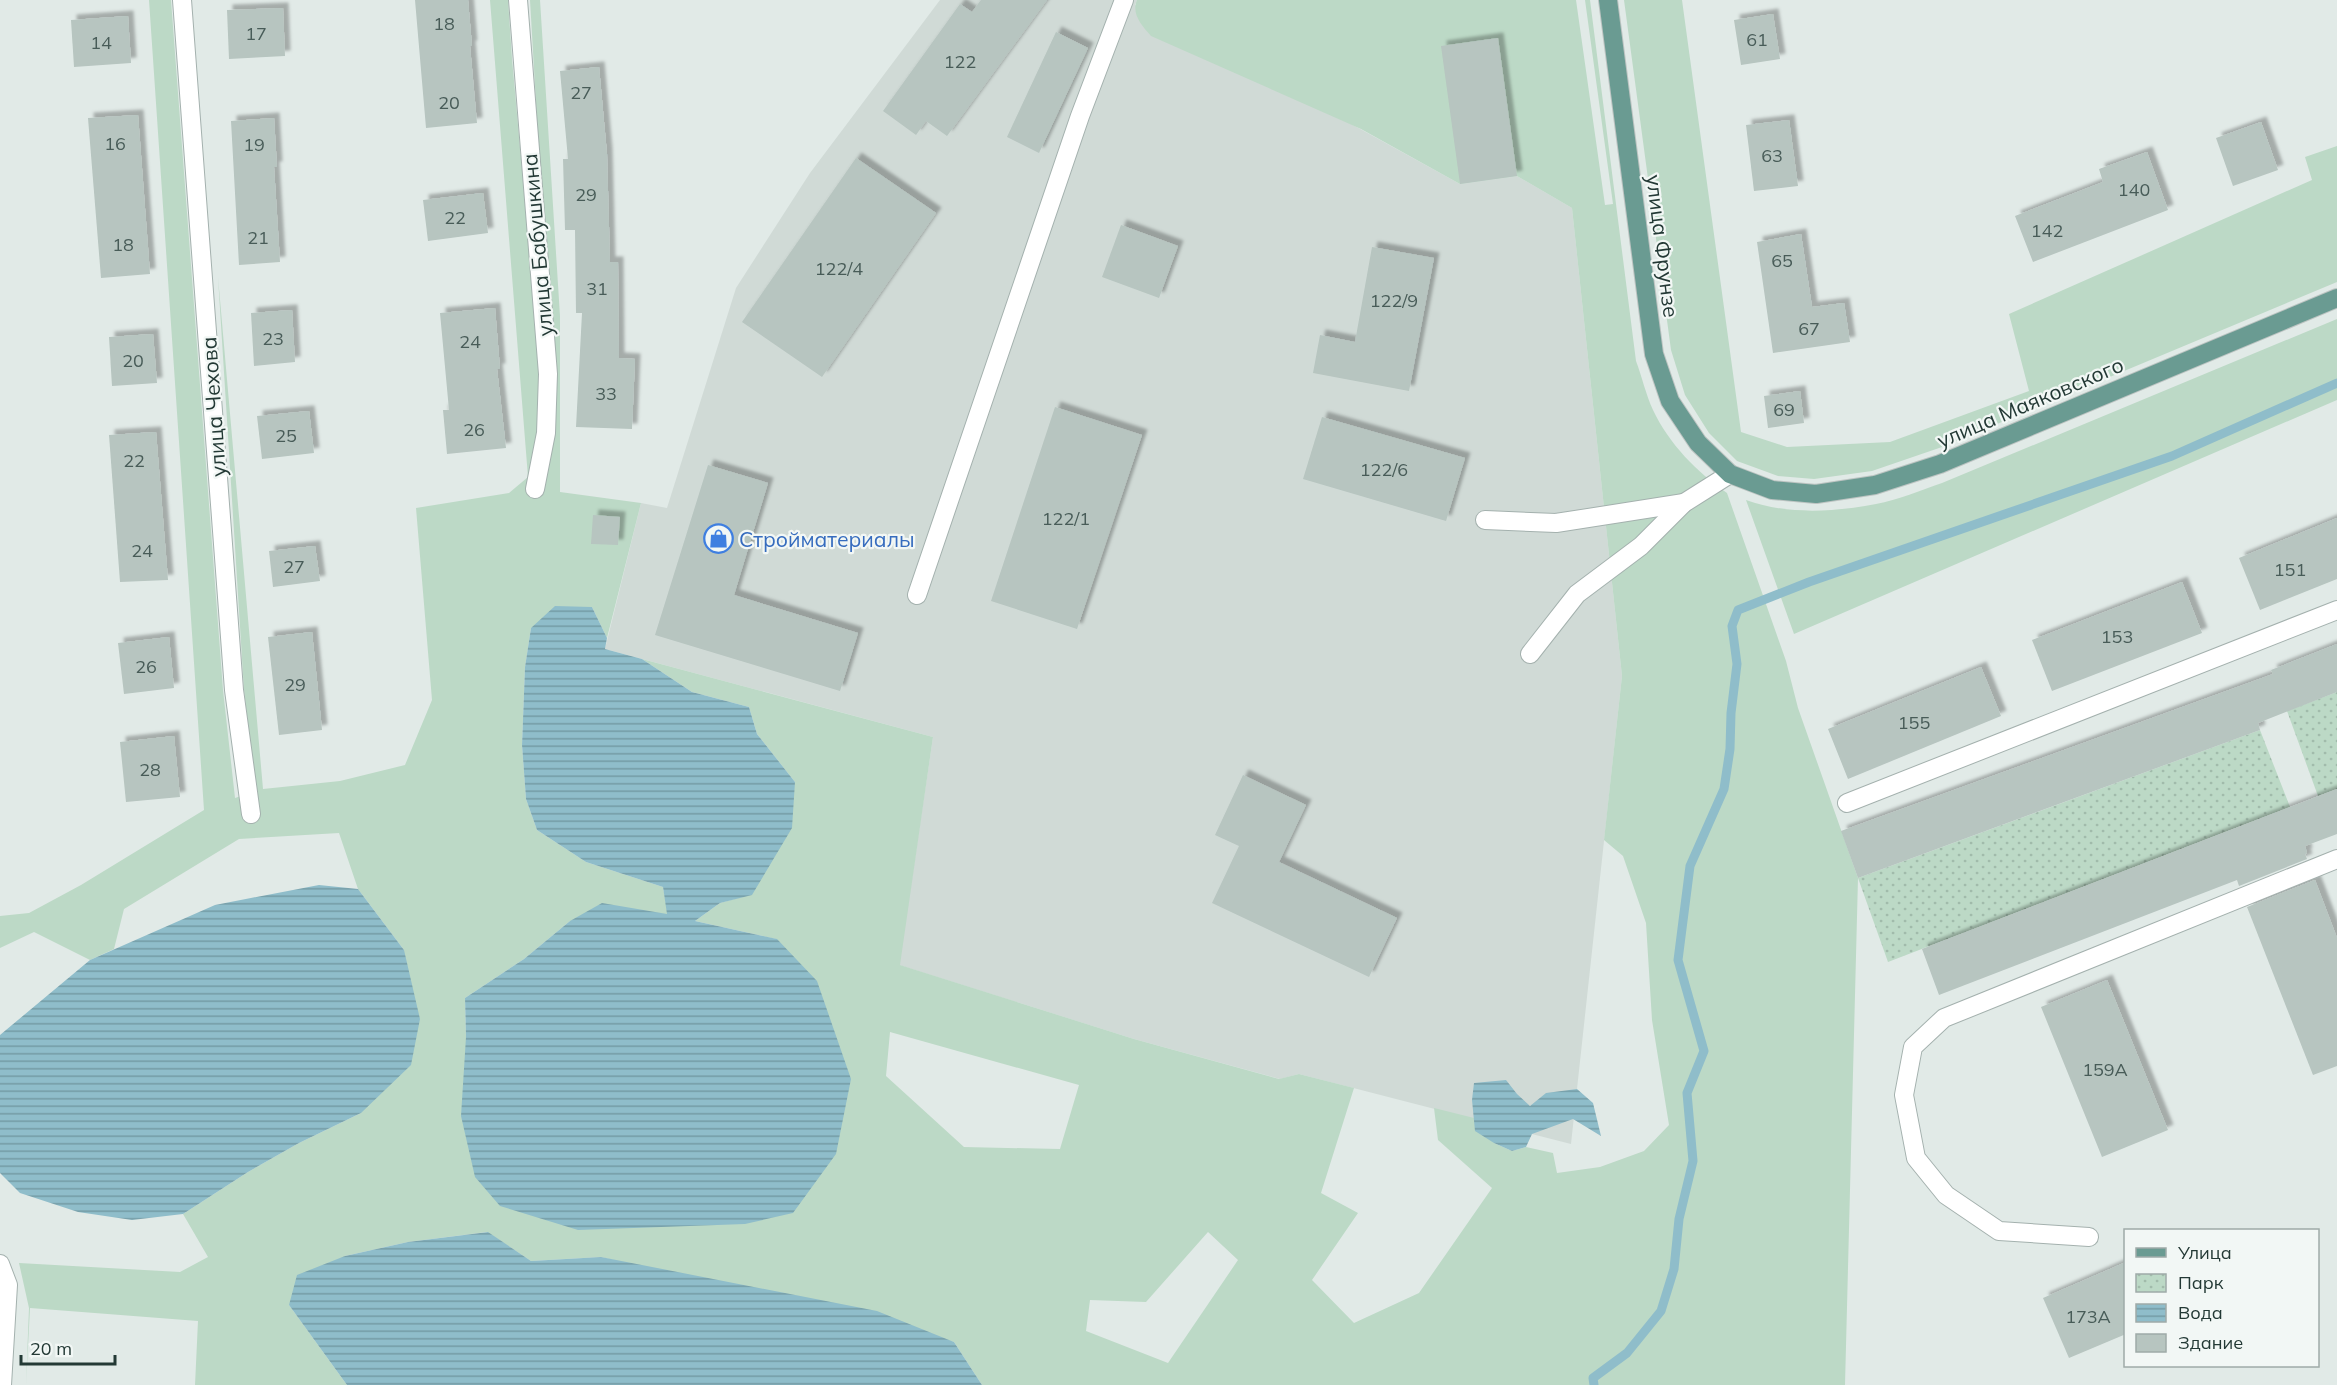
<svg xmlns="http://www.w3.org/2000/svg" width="2337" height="1385" font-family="Mulish,sans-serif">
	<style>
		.built { fill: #d0dad6 }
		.grass { fill: #bcd9c6; fill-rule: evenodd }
		.park { fill: url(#park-dots) }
		.water { fill: url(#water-rules) }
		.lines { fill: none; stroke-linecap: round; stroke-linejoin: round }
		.stream { stroke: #8fbdca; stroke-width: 9 }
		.building { fill: #b7c5c0; filter: url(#shadow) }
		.minor-casing { stroke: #a4b1ae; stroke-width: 20 }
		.major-casing { stroke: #bdc4c2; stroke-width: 20 }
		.minor { stroke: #fff; stroke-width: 18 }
		.major { stroke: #6a9b92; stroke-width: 18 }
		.labels { text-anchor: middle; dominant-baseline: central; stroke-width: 4.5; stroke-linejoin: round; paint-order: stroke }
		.number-label { font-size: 18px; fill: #485c58 }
		.street-label { font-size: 21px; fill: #233935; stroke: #f2f7f5 }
		.shop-label { font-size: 21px; fill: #366cbe; stroke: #f2f7f5; text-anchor: start }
	</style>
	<defs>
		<pattern id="park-dots" width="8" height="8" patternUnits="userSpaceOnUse" patternTransform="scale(1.5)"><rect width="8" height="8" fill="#bcd9c6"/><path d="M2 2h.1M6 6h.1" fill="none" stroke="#a1bbab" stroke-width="1.8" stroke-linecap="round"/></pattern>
		<pattern id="water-rules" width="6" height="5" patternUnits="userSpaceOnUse" patternTransform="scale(1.5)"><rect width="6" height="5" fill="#8fbdca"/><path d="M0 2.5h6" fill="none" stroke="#749ba5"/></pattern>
		<filter id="shadow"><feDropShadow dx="5.5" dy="-5.5" stdDeviation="1.5" flood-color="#0004"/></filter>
	</defs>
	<rect width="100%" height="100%" fill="#e1eae7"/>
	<polygon class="built" points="940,0 1137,0 1135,5 1460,184 1517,176 1572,208 1622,676 1571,1144 1299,1074 1280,1079 1134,1039 899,965 933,737 605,649 641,503 667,508 736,288 810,173"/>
	<g class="grass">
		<path d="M149,0H171L223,690L235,798L256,791L244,690L218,277L263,789L340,781L405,765L432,700L416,508L509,493L528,477L490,0H508L512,59L540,368L552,377L530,0H540L560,316V492L641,503L607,638L592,607L531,628L525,667L522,745L526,799L537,830L586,862L663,887L668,915L570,921L524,959L465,998L466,1037L776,939L695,921L720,903L752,894L795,782L757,734L749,707L692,692L642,659L933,737L900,965L1134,1039L1279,1079L1299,1074L1354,1088L1321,1193L1358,1213L1312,1280L1354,1323L1419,1293L1492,1188L1438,1140L1434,1108L1474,1118L1494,1143L1512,1151L1526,1147L1553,1153L1557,1173L1600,1167L1644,1151L1669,1125L1652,1020L1646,923L1623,856L1604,840L1622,676L1572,208L1517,176L1460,184L1361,129L1151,36C1142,26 1131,14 1137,0H1576L1605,205L1613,204L1585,0H1590L1636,361C1642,377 1646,395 1653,410C1669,444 1697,472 1727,493L1786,661L1798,708L1858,878L1845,1385H982L954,1342L601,1257L531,1261L487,1232L408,1242L345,1256L289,1305L347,1385H195L198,1321L30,1308L26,1385L29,1308L19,1263L180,1272L208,1257L183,1214L248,1172L299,1143L361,1113L404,950L358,889L339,833L239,839L124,909L114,949L90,960L34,932L0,948V916L29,913L81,885L204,810ZM890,1032L1079,1085L1060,1149L964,1147L886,1076ZM1208,1232L1238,1260L1168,1363L1086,1331L1090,1300L1146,1302Z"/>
		<polygon points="1624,0 1682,0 1741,432 1787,447 1890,442 2029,391 2009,314 2312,180 2305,157 2337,146 2337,282 1942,447 1872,471 1814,479 1778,476 1737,461 1709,433 1685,395 1671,350"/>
		<path d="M2337,319V400L1794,634L1746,500C1787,515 1834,512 1876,504C1898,500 1921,490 1942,483Z"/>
	</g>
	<g class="park">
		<polygon points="2337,692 2337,789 2318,796 2287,711"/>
		<polygon points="2260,730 2290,807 1888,962 1858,878"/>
	</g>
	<g class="water">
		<polygon points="555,606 592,607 607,638 605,649 642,659 692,692 749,707 757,734 795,782 792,828 752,895 720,903 695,921 777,939 817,981 851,1079 836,1154 793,1213 745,1224 578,1230 500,1206 475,1177 461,1116 466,1037 465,998 524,959 570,921 602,903 667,914 663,887 586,862 537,830 526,799 522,745 525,667 531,628"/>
		<polygon points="319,885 358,889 404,950 420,1019 411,1065 361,1113 299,1143 248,1172 183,1214 132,1220 78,1212 20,1193 0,1173 0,1035 90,960 215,905"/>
		<polygon points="1506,1080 1517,1094 1530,1106 1546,1093 1577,1089 1593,1103 1601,1136 1573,1119 1532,1134 1526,1147 1512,1151 1494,1143 1475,1131 1472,1100 1474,1083"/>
		<polygon points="488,1232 531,1261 601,1257 877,1311 954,1342 982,1385 347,1385 289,1305 297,1275 345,1256 408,1242"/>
	</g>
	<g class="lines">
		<polyline class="stream" points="1594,1385 1593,1378 1627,1353 1661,1311 1674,1269 1679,1219 1693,1161 1687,1093 1704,1051 1678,960 1690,866 1724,789 1730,749 1731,713 1737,664 1732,626 1738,610 1809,582 2172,456 2337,383"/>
	</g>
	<g class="building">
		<polygon points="415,0 468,0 472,46 470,46 477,123 426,128"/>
		<polygon points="981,0 1047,0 947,136 926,121 916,135 883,111 960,4 972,12"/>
		<polygon points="283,8 285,56 229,59 227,10"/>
		<polygon points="1773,14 1780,59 1741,65 1734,20"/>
		<polygon points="128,16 131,63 74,67 71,20"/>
		<polygon points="1056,32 1088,48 1039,153 1007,137"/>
		<polygon points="1498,38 1517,176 1460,184 1441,46"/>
		<polygon points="599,67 607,154 610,262 618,262 619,358 635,359 632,429 576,427 582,313 576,313 575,230 565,230 563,159 568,159 560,71"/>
		<polygon points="138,115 150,274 101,278 88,118"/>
		<polygon points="274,118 277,167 274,167 280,262 239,265 231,121"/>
		<polygon points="1789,120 1798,186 1754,191 1746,125"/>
		<polygon points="2261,122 2278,170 2233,186 2216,138"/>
		<polygon points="2147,152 2168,210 2033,262 2015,216 2103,182 2099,169"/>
		<polygon points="856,158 936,213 822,377 742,322"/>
		<polygon points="483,193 488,233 428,241 423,200"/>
		<polygon points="1121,225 1178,246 1159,298 1102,277"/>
		<polygon points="1801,234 1812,307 1844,303 1850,342 1773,353 1757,242"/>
		<polygon points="1372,247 1434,258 1409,391 1313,373 1320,335 1355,342"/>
		<polygon points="495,308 500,369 497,369 506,448 447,454 443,410 449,410 440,313"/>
		<polygon points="292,310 295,362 254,366 251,313"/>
		<polygon points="153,334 157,383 112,386 109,337"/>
		<polygon points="1800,391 1804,423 1768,428 1764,396"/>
		<polygon points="1055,407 1142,435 1077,629 991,601"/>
		<polygon points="309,411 314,453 262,459 257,416"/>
		<polygon points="1322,417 1465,458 1446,521 1303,479"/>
		<polygon points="156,432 168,580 120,582 109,435"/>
		<polygon points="708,465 768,483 734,595 858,633 840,691 655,635"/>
		<polygon points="593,515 620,517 618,545 591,544"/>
		<polygon points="2337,518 2337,579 2260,610 2239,558"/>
		<polygon points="315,546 320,581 273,587 269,551"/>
		<polygon points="2182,582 2202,633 2052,691 2032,640"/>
		<polygon points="312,632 322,730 279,735 268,637"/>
		<polygon points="169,637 174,688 124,694 118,643"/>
		<polygon points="2337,644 2337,692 2258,723 2260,730 1858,878 1841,831 2273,674 2271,670"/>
		<polygon points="1981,667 2001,716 1848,779 1828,729"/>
		<polygon points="174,736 180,797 126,802 120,742"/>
		<polygon points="1243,775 1306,805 1279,862 1397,918 1369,977 1212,903 1239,846 1215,835"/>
		<polygon points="2337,789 2337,834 2305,846 2307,853 2305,854 2307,859 2239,886 2237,880 1939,995 1922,949"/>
		<polygon points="2315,880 2337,938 2337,1066 2313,1075 2247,907"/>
		<polygon points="2107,980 2168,1130 2102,1157 2041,1007"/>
		<polygon points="2126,1262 2126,1334 2069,1358 2043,1298"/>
	</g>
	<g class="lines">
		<defs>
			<g id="minor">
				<polyline points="182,0 234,690 251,814"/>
				<polyline points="518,0 548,374 546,433 535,489"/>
				<polyline points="1485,520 1556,523 1684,503"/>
				<polyline points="917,595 1080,116 1124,0"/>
				<polyline points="1530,654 1577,594 1641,546 1684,503 1730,474"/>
				<polyline points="1847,803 2337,610"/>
				<polyline points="2089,1237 1999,1231 1946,1195 1916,1158 1904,1095 1913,1047 1944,1018 2337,859"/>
				<polyline points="0,1264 8,1285 2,1385"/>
			</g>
			<polyline id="major" points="1608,0 1654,354 1670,401 1698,443 1730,474 1772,490 1816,494 1875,485 1940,464 2337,298"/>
		</defs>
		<use href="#minor" class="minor-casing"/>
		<use href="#major" class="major-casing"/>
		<use href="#minor" class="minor"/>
		<use href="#major" class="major"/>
	</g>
	<defs>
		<symbol id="shop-ring" viewBox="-11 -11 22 22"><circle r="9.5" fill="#f2f7f5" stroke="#3f7fe0" stroke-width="1.5"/><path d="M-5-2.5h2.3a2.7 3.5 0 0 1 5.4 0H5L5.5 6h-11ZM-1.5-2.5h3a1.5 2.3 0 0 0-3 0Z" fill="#3f7fe0"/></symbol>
	</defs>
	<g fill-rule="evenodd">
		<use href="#shop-ring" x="702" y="522" width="33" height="33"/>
	</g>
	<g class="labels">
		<g class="number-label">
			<text x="444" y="23">18</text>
			<text x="256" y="33">17</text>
			<text x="1757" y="39">61</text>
			<text x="101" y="42">14</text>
			<text x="960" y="61">122</text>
			<text x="581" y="92">27</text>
			<text x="449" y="102">20</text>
			<text x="115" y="143">16</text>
			<text x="254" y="144">19</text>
			<text x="1772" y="155">63</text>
			<text x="2134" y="189">140</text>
			<text x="586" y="194">29</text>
			<text x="455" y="217">22</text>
			<text x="2047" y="230">142</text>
			<text x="258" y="237">21</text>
			<text x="123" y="244">18</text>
			<text x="1782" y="260">65</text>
			<text x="839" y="268">122/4</text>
			<text x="597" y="288">31</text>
			<text x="1394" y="300">122/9</text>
			<text x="1809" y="328">67</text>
			<text x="273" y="338">23</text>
			<text x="470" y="341">24</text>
			<text x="133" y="360">20</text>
			<text x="606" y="393">33</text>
			<text x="1784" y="409">69</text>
			<text x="474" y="429">26</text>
			<text x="286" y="435">25</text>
			<text x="134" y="460">22</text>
			<text x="1384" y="469">122/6</text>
			<text x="1066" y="518">122/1</text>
			<text x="142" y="550">24</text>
			<text x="294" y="566">27</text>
			<text x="2290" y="569">151</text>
			<text x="2117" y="636">153</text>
			<text x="146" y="666">26</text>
			<text x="295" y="684">29</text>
			<text x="1914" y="722">155</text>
			<text x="150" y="769">28</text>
			<text x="2105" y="1069">159А</text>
			<text x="2088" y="1316">173А</text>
		</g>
		<g class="street-label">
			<text transform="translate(537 245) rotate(-95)">улица Бабушкина</text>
			<text transform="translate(1663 246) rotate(83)">улица Фрунзе</text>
			<text transform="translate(2030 402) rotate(-23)">улица Маяковского</text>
			<text transform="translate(213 407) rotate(-94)">улица Чехова</text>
		</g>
		<g class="shop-label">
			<text x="739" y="539">Стройматериалы</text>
		</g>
	</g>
	<rect x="2124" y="1229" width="195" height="138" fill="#f2f7f5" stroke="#9faba8" stroke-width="1.5"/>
	<rect x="2136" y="1248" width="30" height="9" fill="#6a9b92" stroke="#9faba8" stroke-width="1.5"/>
	<text x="2178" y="1259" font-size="18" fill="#233935">Улица</text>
	<rect x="2136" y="1274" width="30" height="18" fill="url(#park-dots)" stroke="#9faba8" stroke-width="1.5"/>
	<text x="2178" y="1289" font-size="18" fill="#233935">Парк</text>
	<rect x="2136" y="1304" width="30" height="18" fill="url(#water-rules)" stroke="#9faba8" stroke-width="1.5"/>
	<text x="2178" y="1319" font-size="18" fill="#233935">Вода</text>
	<rect x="2136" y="1334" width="30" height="18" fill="#b7c5c0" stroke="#9faba8" stroke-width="1.5"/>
	<text x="2178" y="1349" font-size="18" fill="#233935">Здание</text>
	<path d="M21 1355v9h94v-9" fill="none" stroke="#233935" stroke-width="3"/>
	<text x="30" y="1355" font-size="18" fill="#233935" stroke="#f2f7f5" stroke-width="4.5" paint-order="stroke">20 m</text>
</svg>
